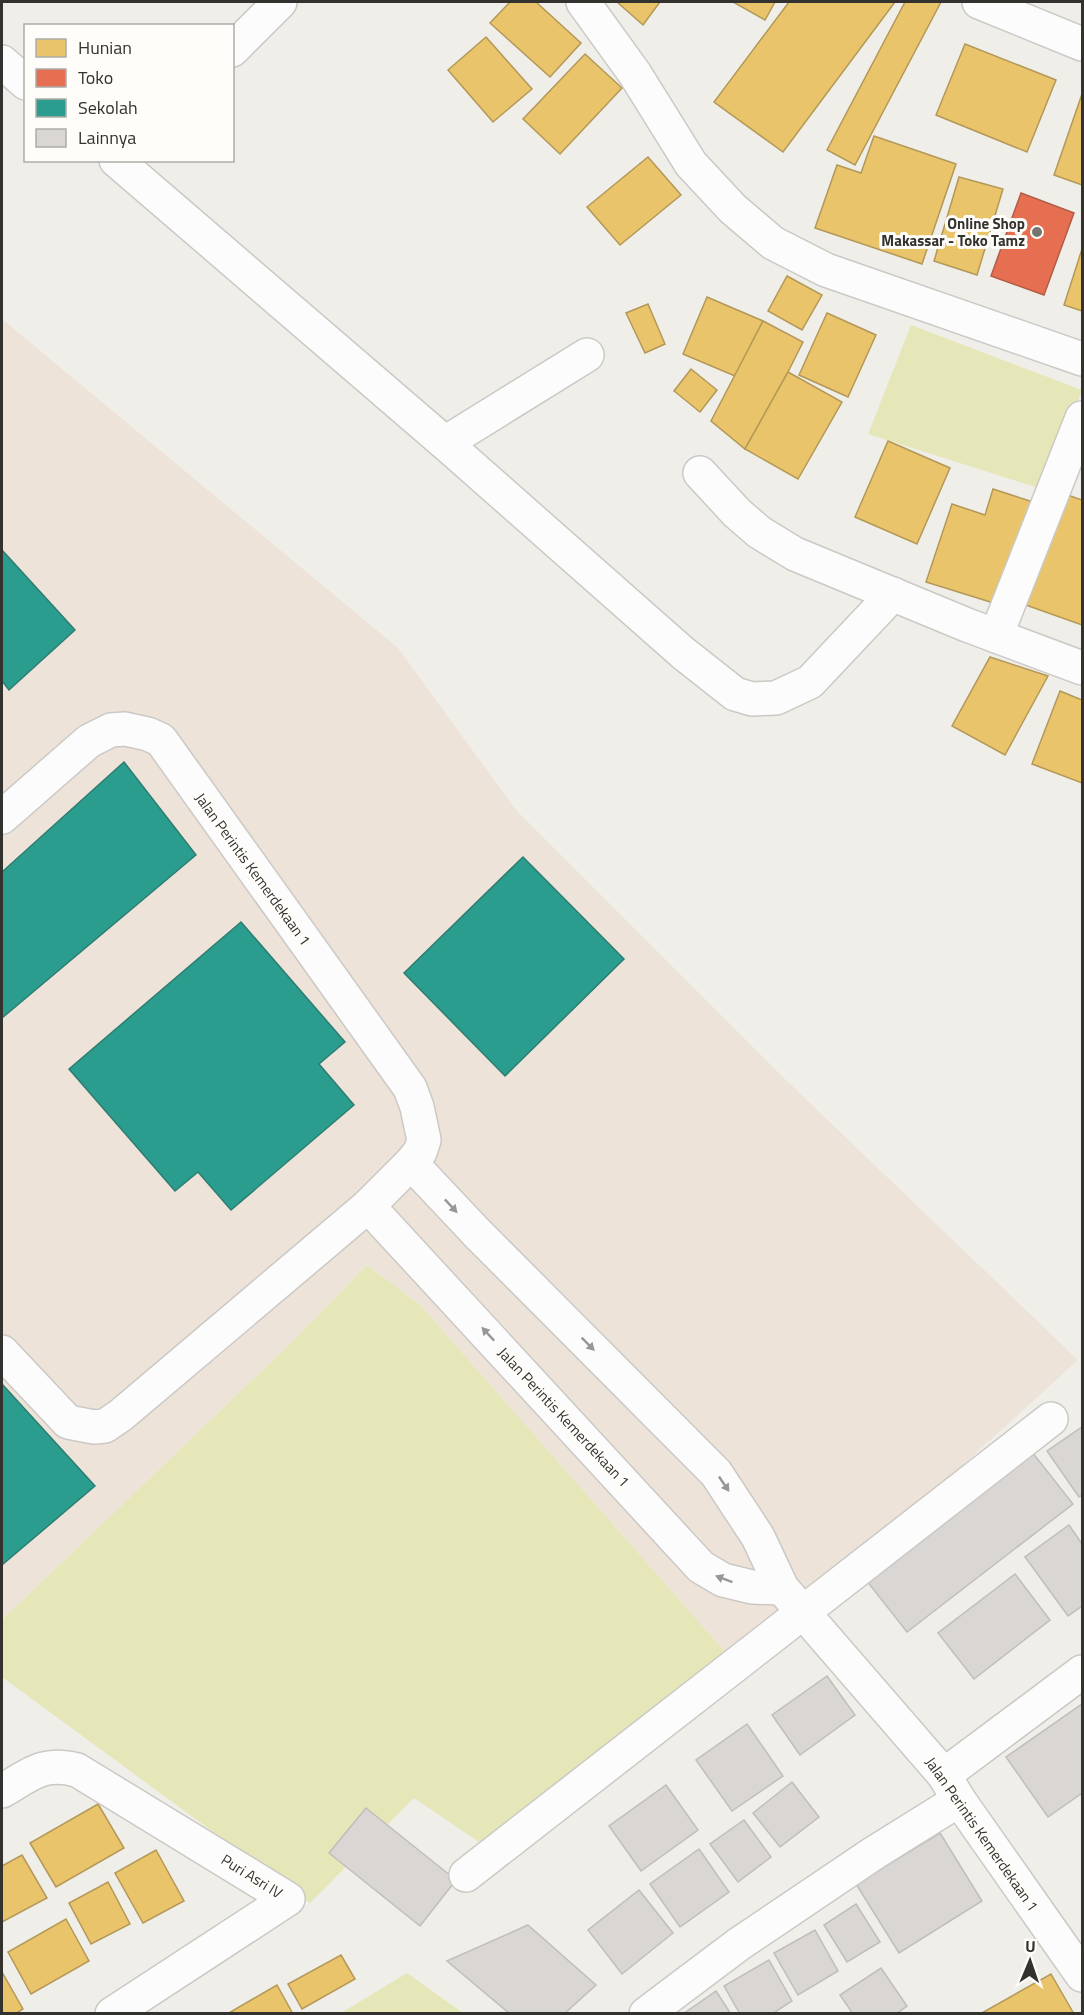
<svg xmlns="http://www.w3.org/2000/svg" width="1084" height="2015" font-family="'Titillium Web',sans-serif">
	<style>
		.education { fill: #eee3d9 }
		.green { fill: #e6e7b8 }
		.homes { fill: #e9c46a; stroke: #b39858; stroke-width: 1.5 }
		.shops { fill: #e76f51; stroke: #b15d47; stroke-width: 1.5 }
		.schools { fill: #2a9d8f; stroke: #2d7d72; stroke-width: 1.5 }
		.building { fill: #d9d6d3; stroke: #c0beba; stroke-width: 1.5 }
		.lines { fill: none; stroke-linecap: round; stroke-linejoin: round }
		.street-casing { stroke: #cbc9c5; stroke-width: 36 }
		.street { stroke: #fdfcfc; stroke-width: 33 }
		.oneway { fill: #989796 }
		.poi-dot { fill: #767470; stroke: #fefdf9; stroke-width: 2 }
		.labels { text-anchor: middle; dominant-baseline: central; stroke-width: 6; stroke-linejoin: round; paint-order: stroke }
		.poi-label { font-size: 15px; font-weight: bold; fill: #34322f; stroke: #fefdf9; text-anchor: end }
		.street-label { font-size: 15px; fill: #34322f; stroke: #fefdf9 }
	</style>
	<rect width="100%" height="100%" fill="#f0eee9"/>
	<polygon class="education" points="2,319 398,648 516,810 789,1083 1078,1360 740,1669 420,1305 367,1265 292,1342 2,1620"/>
	<g class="green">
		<polygon points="911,325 1082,390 1045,490 868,434"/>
		<polygon points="367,1265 420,1305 740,1669 504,1859 414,1798 310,1903 2,1677 2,1620 292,1342"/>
		<polygon points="407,1973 463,2013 341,2013"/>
	</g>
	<g class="homes">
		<polygon points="510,2 536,2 581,43 550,77 490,23"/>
		<polygon points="617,2 660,2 643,25"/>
		<polygon points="733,2 775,2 765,20"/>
		<polygon points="789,2 895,2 783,152 714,102"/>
		<polygon points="905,2 941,2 855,165 827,150"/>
		<polygon points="486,37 532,89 493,122 448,70"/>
		<polygon points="965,44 1056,80 1027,152 936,115"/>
		<polygon points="585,54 622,88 560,154 523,119"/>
		<polygon points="1082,94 1082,185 1054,175"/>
		<polygon points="874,136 956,164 922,264 815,228 837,165 861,173"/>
		<polygon points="648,157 681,195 620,245 587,207"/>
		<polygon points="959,177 1003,189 977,275 934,261"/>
		<polygon points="1082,249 1082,311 1064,305"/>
		<polygon points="787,276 822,295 802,330 768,311"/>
		<polygon points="707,297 763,321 735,376 683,354"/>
		<polygon points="648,304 665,344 645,353 626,313"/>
		<polygon points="827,313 876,335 848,397 799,375"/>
		<polygon points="763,321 803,342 788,372 745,449 711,421"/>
		<polygon points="691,369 717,390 700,412 674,391"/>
		<polygon points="788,372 842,402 798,479 745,449"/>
		<polygon points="888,441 950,468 917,544 855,517"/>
		<polygon points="993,489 1033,502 1000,605 926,582 952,504 985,515"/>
		<polygon points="1062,493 1082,500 1082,625 1023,604"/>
		<polygon points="990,657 1048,676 1005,755 952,726"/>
		<polygon points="1060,691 1082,700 1082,783 1032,764"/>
		<polygon points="98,1804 124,1848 56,1887 30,1843"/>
		<polygon points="156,1850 184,1901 143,1923 115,1873"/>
		<polygon points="22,1855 47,1898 2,1922 2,1866"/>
		<polygon points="108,1882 130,1924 91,1944 69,1903"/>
		<polygon points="66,1919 89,1961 31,1994 8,1952"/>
		<polygon points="341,1955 355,1979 302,2009 288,1984"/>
		<polygon points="2,1972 23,2009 15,2014 2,2014"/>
		<polygon points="1051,1974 1074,2014 980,2014"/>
		<polygon points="277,1985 293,2014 227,2014"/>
	</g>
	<polygon class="shops" points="1021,193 1074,213 1044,295 991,276"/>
	<g class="schools">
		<polygon points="2,550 75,630 9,690 2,681"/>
		<polygon points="124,762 196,855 2,1018 2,872"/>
		<polygon points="523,857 624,959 505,1076 404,973"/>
		<polygon points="241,922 345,1042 319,1064 354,1105 231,1210 198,1172 175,1191 69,1069"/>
		<polygon points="2,1384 95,1486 2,1565"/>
	</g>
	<g class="building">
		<polygon points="1082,1427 1082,1495 1079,1497 1047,1451"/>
		<polygon points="1032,1452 1073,1504 907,1632 866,1580"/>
		<polygon points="1069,1525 1082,1544 1082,1606 1068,1616 1025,1557"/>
		<polygon points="1015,1574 1050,1620 974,1679 938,1633"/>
		<polygon points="827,1676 855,1715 800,1755 772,1715"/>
		<polygon points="1082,1704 1082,1793 1048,1817 1006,1757"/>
		<polygon points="747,1724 783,1776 732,1811 696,1760"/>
		<polygon points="792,1782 819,1817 780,1847 753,1813"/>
		<polygon points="666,1785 698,1830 641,1871 609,1826"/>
		<polygon points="366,1808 456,1880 420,1926 329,1853"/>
		<polygon points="744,1820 771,1857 738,1882 710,1844"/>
		<polygon points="940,1833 982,1901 899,1953 856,1884"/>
		<polygon points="699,1849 729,1892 680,1927 650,1884"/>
		<polygon points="639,1890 673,1933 622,1974 588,1930"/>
		<polygon points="856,1904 880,1942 847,1962 824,1925"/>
		<polygon points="528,1925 596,1985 564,2014 510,2014 447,1961"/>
		<polygon points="815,1930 838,1971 798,1995 774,1953"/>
		<polygon points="769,1960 792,2001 772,2014 740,2014 724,1986"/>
		<polygon points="881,1968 907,2006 896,2014 853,2014 840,1995"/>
		<polygon points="716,1991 731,2014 683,2014"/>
	</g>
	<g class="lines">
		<defs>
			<g id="street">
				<polyline points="583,2 635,74 691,164 733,209 773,243 826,270 1082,359"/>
				<polyline points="979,2 1082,44"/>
				<polyline points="232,50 280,2"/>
				<polyline points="2,62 26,83"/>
				<polyline points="116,160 445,443 587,355"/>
				<polyline points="445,443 683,653 735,694 752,699 776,698 810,682 893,594"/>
				<polyline points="700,473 737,513 759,532 795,554 967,625 1082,668"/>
				<polyline points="996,636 1082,418"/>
				<polyline points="2,817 89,741 111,730 125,729 148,734 161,740 410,1088 417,1107 424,1140 420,1152 411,1163 368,1206 121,1415 105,1426 94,1427 68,1422 2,1352"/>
				<polyline points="411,1163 476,1232 716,1473 758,1537 782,1588 944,1775 959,1800 1082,1975"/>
				<polyline points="368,1206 701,1567 723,1580 752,1587 782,1588"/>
				<polyline points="944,1775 1082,1672"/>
				<path d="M2,1791C30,1775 42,1761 77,1770L288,1899L112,2014"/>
				<polyline points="466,1875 1051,1419"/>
				<polyline points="646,2014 739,1944 874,1853 959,1800"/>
			</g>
		</defs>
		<use href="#street" class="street-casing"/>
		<use href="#street" class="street"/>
	</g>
	<defs><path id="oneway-solid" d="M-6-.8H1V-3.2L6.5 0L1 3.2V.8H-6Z" transform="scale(1.5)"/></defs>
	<g class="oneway">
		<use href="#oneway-solid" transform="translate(451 1206) rotate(47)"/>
		<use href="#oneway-solid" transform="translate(488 1334) rotate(-133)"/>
		<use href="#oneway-solid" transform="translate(588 1344) rotate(45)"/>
		<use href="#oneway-solid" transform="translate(724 1484) rotate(56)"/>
		<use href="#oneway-solid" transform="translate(724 1579) rotate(-159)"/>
	</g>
	<circle class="poi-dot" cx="1037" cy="232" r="6"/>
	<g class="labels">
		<g class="poi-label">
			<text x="1025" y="223">Online Shop<tspan x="1025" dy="17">Makassar - Toko Tamz</tspan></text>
		</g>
		<g class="street-label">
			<text transform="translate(253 869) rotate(54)">Jalan Perintis Kemerdekaan 1</text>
			<text transform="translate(564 1417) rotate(47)">Jalan Perintis Kemerdekaan 1</text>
			<text transform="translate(982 1834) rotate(55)">Jalan Perintis Kemerdekaan 1</text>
			<text transform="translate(252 1876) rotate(32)">Puri Asri IV</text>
		</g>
	</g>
	<rect width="1084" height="2015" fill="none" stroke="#34322f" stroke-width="6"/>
	<rect x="24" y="24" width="210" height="138" fill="#fefdf9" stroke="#adaca8" stroke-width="1.5"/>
	<rect x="36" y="39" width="30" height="18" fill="#e9c46a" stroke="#adaca8" stroke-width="1.5"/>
	<text x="78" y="54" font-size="18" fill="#34322f">Hunian</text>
	<rect x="36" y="69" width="30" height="18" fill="#e76f51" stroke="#adaca8" stroke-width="1.5"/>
	<text x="78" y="84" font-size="18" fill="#34322f">Toko</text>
	<rect x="36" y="99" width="30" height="18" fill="#2a9d8f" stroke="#adaca8" stroke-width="1.5"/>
	<text x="78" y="114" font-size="18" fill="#34322f">Sekolah</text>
	<rect x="36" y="129" width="30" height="18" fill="#d9d6d3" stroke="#adaca8" stroke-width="1.5"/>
	<text x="78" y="144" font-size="18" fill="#34322f">Lainnya</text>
	<g transform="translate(1030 1961) rotate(2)" stroke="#fefdf9" stroke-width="4.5" paint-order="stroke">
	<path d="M0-4.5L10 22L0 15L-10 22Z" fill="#34322f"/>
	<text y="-9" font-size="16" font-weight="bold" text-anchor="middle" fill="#34322f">U</text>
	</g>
</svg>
